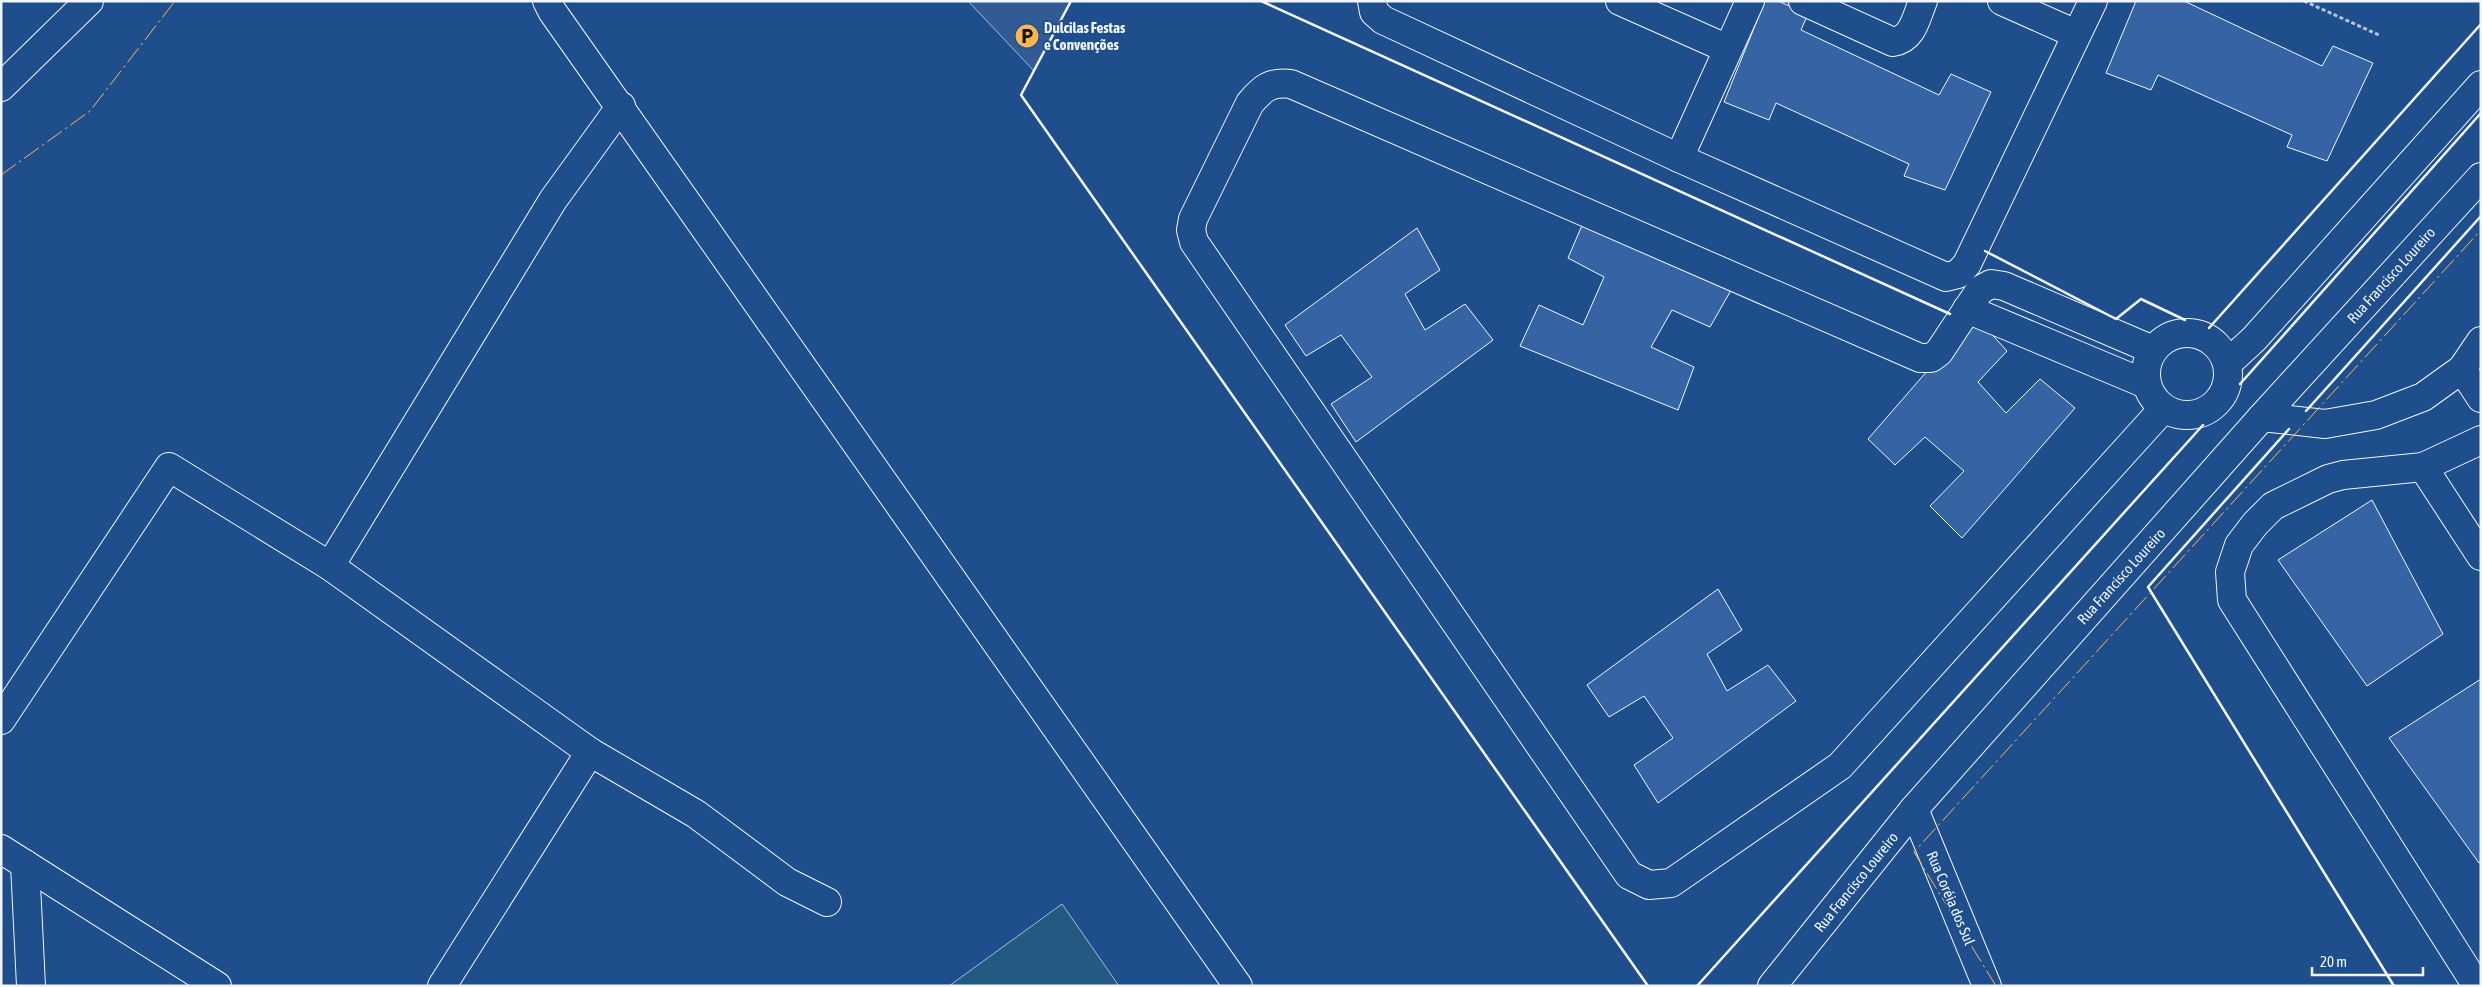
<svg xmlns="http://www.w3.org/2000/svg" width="2482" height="987" font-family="'Asap Condensed',sans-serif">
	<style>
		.green { fill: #245a82; stroke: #a8bbd7 }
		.parking { fill: #305b95; stroke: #a8bbd7 }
		.building { fill: #3563a3; stroke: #f2f6ff }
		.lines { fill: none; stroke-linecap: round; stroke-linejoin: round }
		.minor-casing { stroke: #f2f6ff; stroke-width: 30 }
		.highway-casing { stroke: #f2f6ff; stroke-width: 30 }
		.path { stroke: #b3c4dc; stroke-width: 3; stroke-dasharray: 4 2.5; stroke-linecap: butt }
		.minor { stroke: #1f4e8c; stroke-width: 28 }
		.highway { stroke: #1f4e8c; stroke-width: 28 }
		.wall { stroke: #f2f6ff; stroke-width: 2.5 }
		.power { stroke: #ffb74d; stroke-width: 1; stroke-dasharray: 18 4 2.5 4; stroke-linecap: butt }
		.labels { text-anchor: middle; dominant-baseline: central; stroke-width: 4; stroke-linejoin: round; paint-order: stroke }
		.poi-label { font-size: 15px; font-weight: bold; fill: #f2f6ff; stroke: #1f4e8c; text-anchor: start }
		.street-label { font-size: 15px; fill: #f2f6ff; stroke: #1f4e8c }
	</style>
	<rect width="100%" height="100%" fill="#1f4e8c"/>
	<polygon class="green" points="1062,904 1119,986 949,986"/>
	<polygon class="parking" points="968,1 1071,1 1034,71"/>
	<g class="building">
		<polygon points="1765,1 1778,1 1808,14 1801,30 1939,95 1951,74 1991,92 1945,190 1904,176 1909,164 1776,103 1769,120 1724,102"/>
		<polygon points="2136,1 2184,1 2322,66 2333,46 2373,63 2327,161 2287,147 2292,135 2158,75 2151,90 2106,73"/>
		<polygon points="1583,223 1734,285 1710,327 1672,310 1651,347 1694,367 1678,410 1520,346 1539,305 1583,325 1604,277 1568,258"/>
		<polygon points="1417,228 1440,270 1405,294 1425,330 1465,304 1493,340 1356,442 1331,404 1372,377 1341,335 1306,356 1285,325"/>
		<polygon points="1975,316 2007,351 1978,382 2006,413 2040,379 2075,408 1962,538 1930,506 1964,471 1925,437 1895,465 1868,439"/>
		<polygon points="2372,500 2443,634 2367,686 2278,560"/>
		<polygon points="1718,589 1742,630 1707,654 1727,691 1768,665 1796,701 1658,803 1634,765 1673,738 1644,696 1609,717 1587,685"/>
		<polygon points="2481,679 2481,862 2479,863 2389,738"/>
	</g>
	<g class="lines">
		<defs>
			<g id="minor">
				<polyline points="547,1 552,11 1238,986"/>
				<polyline points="1372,1 1374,12 1383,20 1679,158 1946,277 1958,274 1967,264 2093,1"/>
				<polyline points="1620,1 1728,49"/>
				<path d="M1803,1L1893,42C1913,39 1916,18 1923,1"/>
				<polyline points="2002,1 2076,34"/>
				<polyline points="1679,158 1750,1"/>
				<polyline points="1967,309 2146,384"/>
				<circle cx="2187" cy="374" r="41"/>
				<path d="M2153,350L2004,286L1991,284L1980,290L1939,352L1931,358H1920L1291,84C1270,81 1262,89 1250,103L1193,219L1191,230L1194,242L1629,875L1649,885L1671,883L1840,766L2163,409"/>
				<polyline points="2228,363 2254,339 2481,85"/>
				<polyline points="2462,369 2481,398"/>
				<polyline points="2262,417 2325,424 2376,415 2423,397 2462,369 2481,341"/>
				<polyline points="2423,467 2481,556"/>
				<polyline points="1,720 169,467 330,566"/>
				<polyline points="590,752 696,814 787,882 827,902"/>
				<polyline points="1914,809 1987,986"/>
				<polyline points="1,849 217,986"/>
				<polyline points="25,864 31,986"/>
				<polyline points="442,986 590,752 330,566 553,200 621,106"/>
				<polyline points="1772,986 1914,809 2262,417 2481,177"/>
				<polyline points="2477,986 2232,600 2230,572 2239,545 2255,524 2273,506 2328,479 2343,475 2423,467 2481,440"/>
			</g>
			<polyline id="highway" points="1,87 89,1"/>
		</defs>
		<use href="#minor" class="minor-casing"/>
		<use href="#highway" class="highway-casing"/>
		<polyline class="path" points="2304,1 2379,35"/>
		<use href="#minor" class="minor"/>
		<use href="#highway" class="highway"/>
		<g class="wall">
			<polyline points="1071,1 1021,95 1648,986"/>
			<polyline points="1261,1 1950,314"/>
			<polyline points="1985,251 2116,319 2141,299 2185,320"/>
			<polyline points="2209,328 2481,24"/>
			<polyline points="2240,384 2481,113"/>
			<polyline points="2306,411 2481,216"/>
			<polyline points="2289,429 2148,587 2394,986"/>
			<polyline points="1697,986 2203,425"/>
		</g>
		<g class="power">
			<polyline points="1,175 90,111 175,1"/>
			<polyline points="1996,986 1914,852 2481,230"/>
		</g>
	</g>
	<defs>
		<symbol id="parking-disc" viewBox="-11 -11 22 22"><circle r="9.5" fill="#ffb74d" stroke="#1f4e8c"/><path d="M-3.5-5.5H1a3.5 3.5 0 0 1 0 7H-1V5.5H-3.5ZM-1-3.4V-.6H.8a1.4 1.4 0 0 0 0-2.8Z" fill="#111"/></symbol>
	</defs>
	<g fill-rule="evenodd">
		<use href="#parking-disc" x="1013" y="22" width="28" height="28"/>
	</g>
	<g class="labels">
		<g class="poi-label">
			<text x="1044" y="27">Dulcilas Festas<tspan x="1044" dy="17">e Convenções</tspan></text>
		</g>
		<g class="street-label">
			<text transform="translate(2391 275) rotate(-48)">Rua Francisco Loureiro</text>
			<text transform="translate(2121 576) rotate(-48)">Rua Francisco Loureiro</text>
			<text transform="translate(1856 882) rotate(-51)">Rua Francisco Loureiro</text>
			<text transform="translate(1951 898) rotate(67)">Rua Coréia dos Sul</text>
		</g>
	</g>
	<rect width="2482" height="987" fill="none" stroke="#f2f6ff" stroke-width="5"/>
	<path d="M2312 967v8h111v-8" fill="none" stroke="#f2f6ff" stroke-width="2.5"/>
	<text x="2320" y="967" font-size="15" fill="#f2f6ff" stroke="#1f4e8c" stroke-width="4" paint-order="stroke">20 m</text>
</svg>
